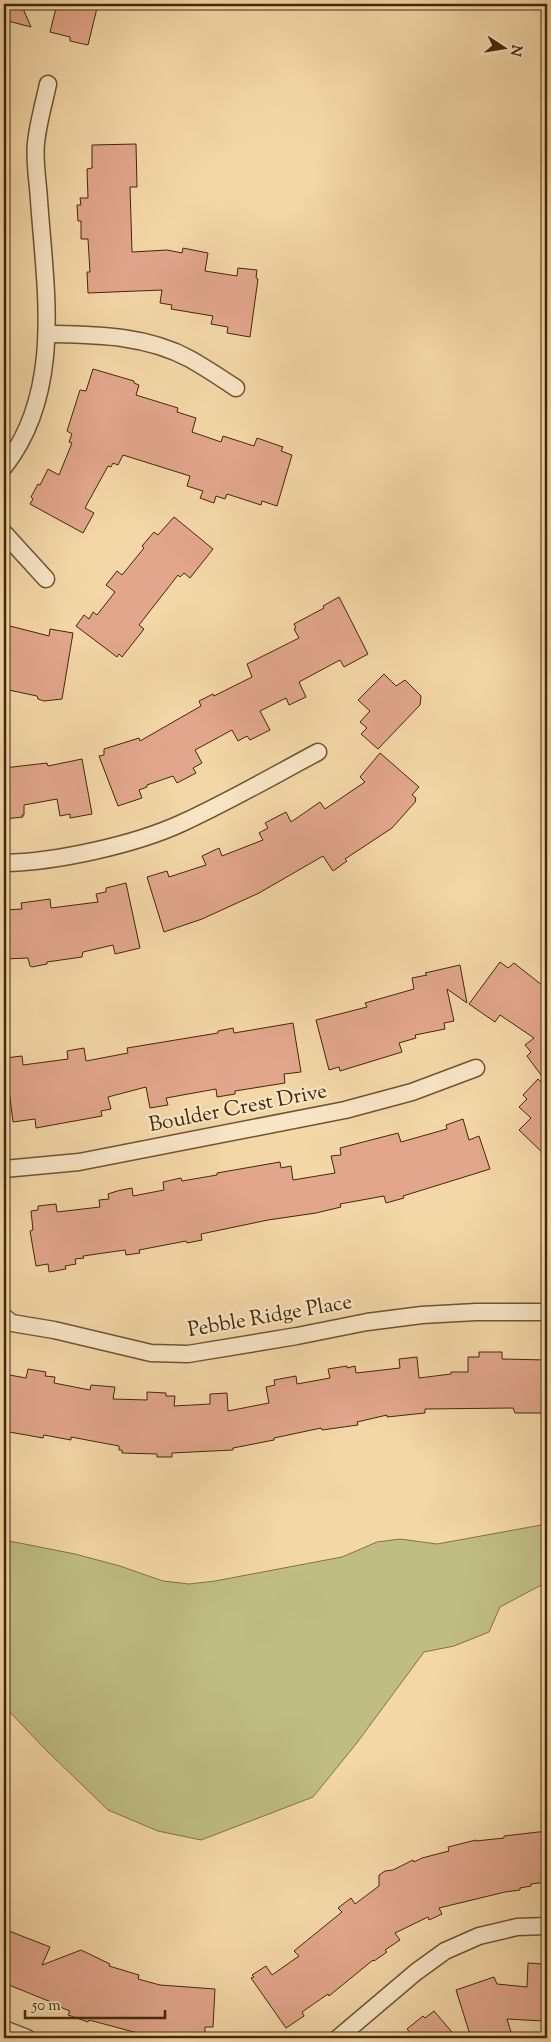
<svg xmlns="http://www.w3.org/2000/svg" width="551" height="2042" font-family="'Sorts Mill Goudy',serif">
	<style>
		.green { fill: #bfbd84; stroke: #807246 }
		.building { fill: #e2a68c; stroke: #422809 }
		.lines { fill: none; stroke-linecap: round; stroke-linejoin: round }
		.street-casing { stroke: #6e5430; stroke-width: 19 }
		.street { stroke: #f8e5c6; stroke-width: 16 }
		.labels { text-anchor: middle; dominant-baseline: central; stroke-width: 4.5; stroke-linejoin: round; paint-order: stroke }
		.street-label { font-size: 21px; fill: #422809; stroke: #f8e5c6 }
	</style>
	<rect width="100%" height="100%" fill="#f4d7a7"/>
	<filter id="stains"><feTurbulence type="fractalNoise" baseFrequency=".004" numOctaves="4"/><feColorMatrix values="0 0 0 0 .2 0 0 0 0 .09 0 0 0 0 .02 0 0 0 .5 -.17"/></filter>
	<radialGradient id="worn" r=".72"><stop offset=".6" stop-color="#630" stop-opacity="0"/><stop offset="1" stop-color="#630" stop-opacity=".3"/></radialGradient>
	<polygon class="green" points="547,1524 547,1582 500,1607 489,1632 454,1646 424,1652 356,1744 313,1797 201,1840 158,1831 108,1810 47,1751 4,1706 4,1540 75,1554 120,1566 163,1581 189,1584 215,1581 342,1557 377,1542 400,1539 437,1544"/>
	<g class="building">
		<polygon points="4,4 21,4 31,27 4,20"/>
		<polygon points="65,4 98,4 88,45 70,41 70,37 50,32 56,8 63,10"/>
		<polygon points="136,144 137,187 130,187 132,252 167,250 182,253 183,248 208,253 205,271 237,276 238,268 257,270 256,278 258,279 250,337 227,333 228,327 211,324 213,316 171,309 172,305 160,303 162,290 88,293 87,272 90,272 88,239 81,239 81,221 78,221 77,205 81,205 80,198 88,198 87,169 92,168 92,145"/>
		<polygon points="93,369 134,381 134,383 139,385 136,395 178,408 177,412 196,418 192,432 221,442 223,436 254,446 257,438 283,447 281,451 292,455 277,506 262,501 261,505 227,494 225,499 216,496 214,503 200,498 203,491 187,486 190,476 123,455 118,465 113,463 111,467 108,466 85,508 94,513 83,533 30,504 33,499 31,497 38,484 40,485 48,469 59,475 72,443 69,442 72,434 67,431 80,390 86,391"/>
		<polygon points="174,517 213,549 190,578 184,573 180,577 178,575 139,625 144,629 122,657 119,654 117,657 76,626 84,615 89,619 93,612 97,615 115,592 106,585 117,571 122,575 144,548 142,546 154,532 158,535"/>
		<polygon points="339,597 368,654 344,667 340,660 299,682 306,697 289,705 286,698 260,711 270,730 250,740 247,736 238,741 232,730 195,750 202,763 193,768 196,773 177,783 173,776 147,785 147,787 139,790 142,798 118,806 99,756 104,755 104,749 139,738 140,741 201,706 199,701 213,694 214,696 252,677 247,664 299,638 294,629 296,628 294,624 324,608 323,606"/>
		<polygon points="6,625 49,636 50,629 73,633 62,699 44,701 38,699 37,696 4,689 4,633"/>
		<polygon points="384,674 396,686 405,680 421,696 420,705 378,749 361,734 367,728 360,722 370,711 358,700"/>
		<polygon points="380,753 419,787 412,795 416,798 415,800 416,801 392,828 345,859 347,861 333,871 323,856 259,893 202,919 164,932 147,877 167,871 169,877 206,865 202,856 219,848 222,856 263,840 259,833 268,828 265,823 286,812 291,822 320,802 325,809 365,782 360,777"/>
		<polygon points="82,759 92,814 70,818 70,814 60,816 57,799 24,805 24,815 22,815 23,817 4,819 4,768 47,763 48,766"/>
		<polygon points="126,883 140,948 115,954 113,945 83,952 82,957 47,962 47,964 32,967 30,966 28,958 4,959 4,910 22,909 21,903 50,899 51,908 98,902 96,894 106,892 106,888"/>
		<polygon points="500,962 508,968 514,963 547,989 547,1083 527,1056 531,1052 525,1045 534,1038 500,1015 495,1022 469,1004"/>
		<polygon points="460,965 467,1003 447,989 454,1021 444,1023 445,1029 415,1035 416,1038 399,1043 402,1052 340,1071 339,1067 329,1070 316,1020 367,1007 365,1003 414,989 412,978 427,975 425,973"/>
		<polygon points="293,1023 301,1072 284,1074 285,1083 235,1091 235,1094 217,1097 216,1089 166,1098 168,1105 150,1108 146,1087 108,1097 111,1109 101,1111 102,1116 36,1128 35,1119 13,1122 5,1058 22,1056 23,1065 68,1059 67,1051 84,1048 86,1061 128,1053 127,1048 218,1033 218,1031 233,1028 234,1033"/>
		<polygon points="538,1079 547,1088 547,1157 519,1130 531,1118 519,1107 527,1099 523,1095"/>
		<polygon points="463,1119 469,1140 479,1136 490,1169 403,1196 404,1198 386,1203 384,1196 340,1204 341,1207 316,1213 268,1220 201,1234 202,1240 187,1243 186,1241 139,1250 140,1253 126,1255 125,1250 83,1256 84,1258 75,1259 76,1264 65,1266 66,1269 49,1272 48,1264 36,1266 30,1231 33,1230 31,1211 38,1210 38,1206 56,1204 57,1212 100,1207 99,1200 109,1199 108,1194 117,1191 132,1188 133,1196 164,1190 163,1182 181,1178 182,1181 217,1175 217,1173 280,1162 281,1168 291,1166 293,1180 335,1173 331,1156 341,1155 340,1148 398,1133 401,1142 447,1129 446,1125"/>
		<polygon points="479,1352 502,1352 502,1359 547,1360 547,1413 515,1413 513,1408 425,1409 425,1413 387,1417 387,1415 357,1422 358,1425 322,1430 321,1428 274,1438 274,1440 233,1448 233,1450 172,1453 172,1457 157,1457 157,1454 122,1453 122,1450 119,1450 119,1446 71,1437 71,1440 44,1435 43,1438 4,1431 4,1374 26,1378 28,1369 46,1372 45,1376 55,1377 54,1383 90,1390 91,1385 115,1387 113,1399 147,1400 147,1392 166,1393 166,1396 175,1396 174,1406 210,1404 210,1394 227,1393 228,1411 269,1403 266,1387 275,1385 274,1380 296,1376 297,1384 330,1378 328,1369 347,1366 347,1368 355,1366 356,1373 400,1368 399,1359 417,1357 419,1378 451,1374 451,1372 468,1372 468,1357 479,1357"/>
		<polygon points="547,1831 547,1882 531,1884 531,1886 520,1888 520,1890 505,1892 439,1908 442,1914 429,1920 428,1917 395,1933 400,1940 385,1950 387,1952 374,1961 373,1960 329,1996 328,1994 302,2012 304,2016 286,2028 251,1978 254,1977 252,1975 266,1966 272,1975 299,1956 294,1951 342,1912 338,1908 351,1898 355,1904 379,1886 379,1875 385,1871 393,1870 413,1860 414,1862 422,1858 449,1851 448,1847 476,1840 476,1841 504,1838 504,1836"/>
		<polygon points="4,1929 50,1947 42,1965 81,1950 110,1964 109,1966 139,1975 138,1979 160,1985 215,1989 213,2027 205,2027 205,2038 145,2035 89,2020 88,2022 68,2015 70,2011 60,2007 61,2006 4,1983"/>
		<polygon points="528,1963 542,1964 542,1968 547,1968 547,2019 543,2019 543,2021 507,2019 511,2032 496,2037 495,2033 479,2038 471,2038 456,1990 494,1977 497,1984 527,1987"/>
		<polygon points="434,2011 457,2038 415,2038 407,2029 423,2016 425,2018"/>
	</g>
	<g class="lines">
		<defs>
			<g id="street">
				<path d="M48,334C97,335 146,335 190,359C206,368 221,378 236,388"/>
				<path d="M4,467C64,391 45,288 39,200C38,182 34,161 36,143C38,123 44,103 48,84"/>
				<polyline points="4,533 46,579"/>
				<path d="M4,863C56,862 134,845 182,823C228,802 273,776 318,752"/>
				<polyline points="4,1169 79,1162 345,1110 412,1092 476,1068"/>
				<polyline points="4,1317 12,1323 54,1330 151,1353 188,1354 297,1336 367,1322 422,1315 476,1312 547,1312"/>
				<polyline points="4,2029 27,2038"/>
				<polyline points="338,2038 416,1972 445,1951 479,1936 517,1927 547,1926"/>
			</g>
		</defs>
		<use href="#street" class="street-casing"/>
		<use href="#street" class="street"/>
	</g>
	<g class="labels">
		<g class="street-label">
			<text transform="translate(238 1109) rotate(-11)">Boulder Crest Drive</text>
			<text transform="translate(270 1317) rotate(-10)">Pebble Ridge Place</text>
		</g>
	</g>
	<rect width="551" height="2042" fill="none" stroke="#f4d7a7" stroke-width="20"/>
	<rect x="5" y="5" width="541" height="2032" fill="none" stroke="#422809" stroke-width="2.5"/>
	<rect x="10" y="10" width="531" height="2022" fill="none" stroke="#422809"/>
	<g transform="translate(504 48) rotate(102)" stroke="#f8e5c6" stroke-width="4" paint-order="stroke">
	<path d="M0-4L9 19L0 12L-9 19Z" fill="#422809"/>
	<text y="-8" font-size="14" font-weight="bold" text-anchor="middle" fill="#422809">N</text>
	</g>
	<path d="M25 2010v8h140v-8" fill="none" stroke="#422809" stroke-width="2.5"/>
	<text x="32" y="2010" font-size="15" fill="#422809" stroke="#f8e5c6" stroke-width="4" paint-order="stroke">50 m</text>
	<rect width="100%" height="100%" filter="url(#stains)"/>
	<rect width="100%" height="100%" fill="url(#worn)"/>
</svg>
